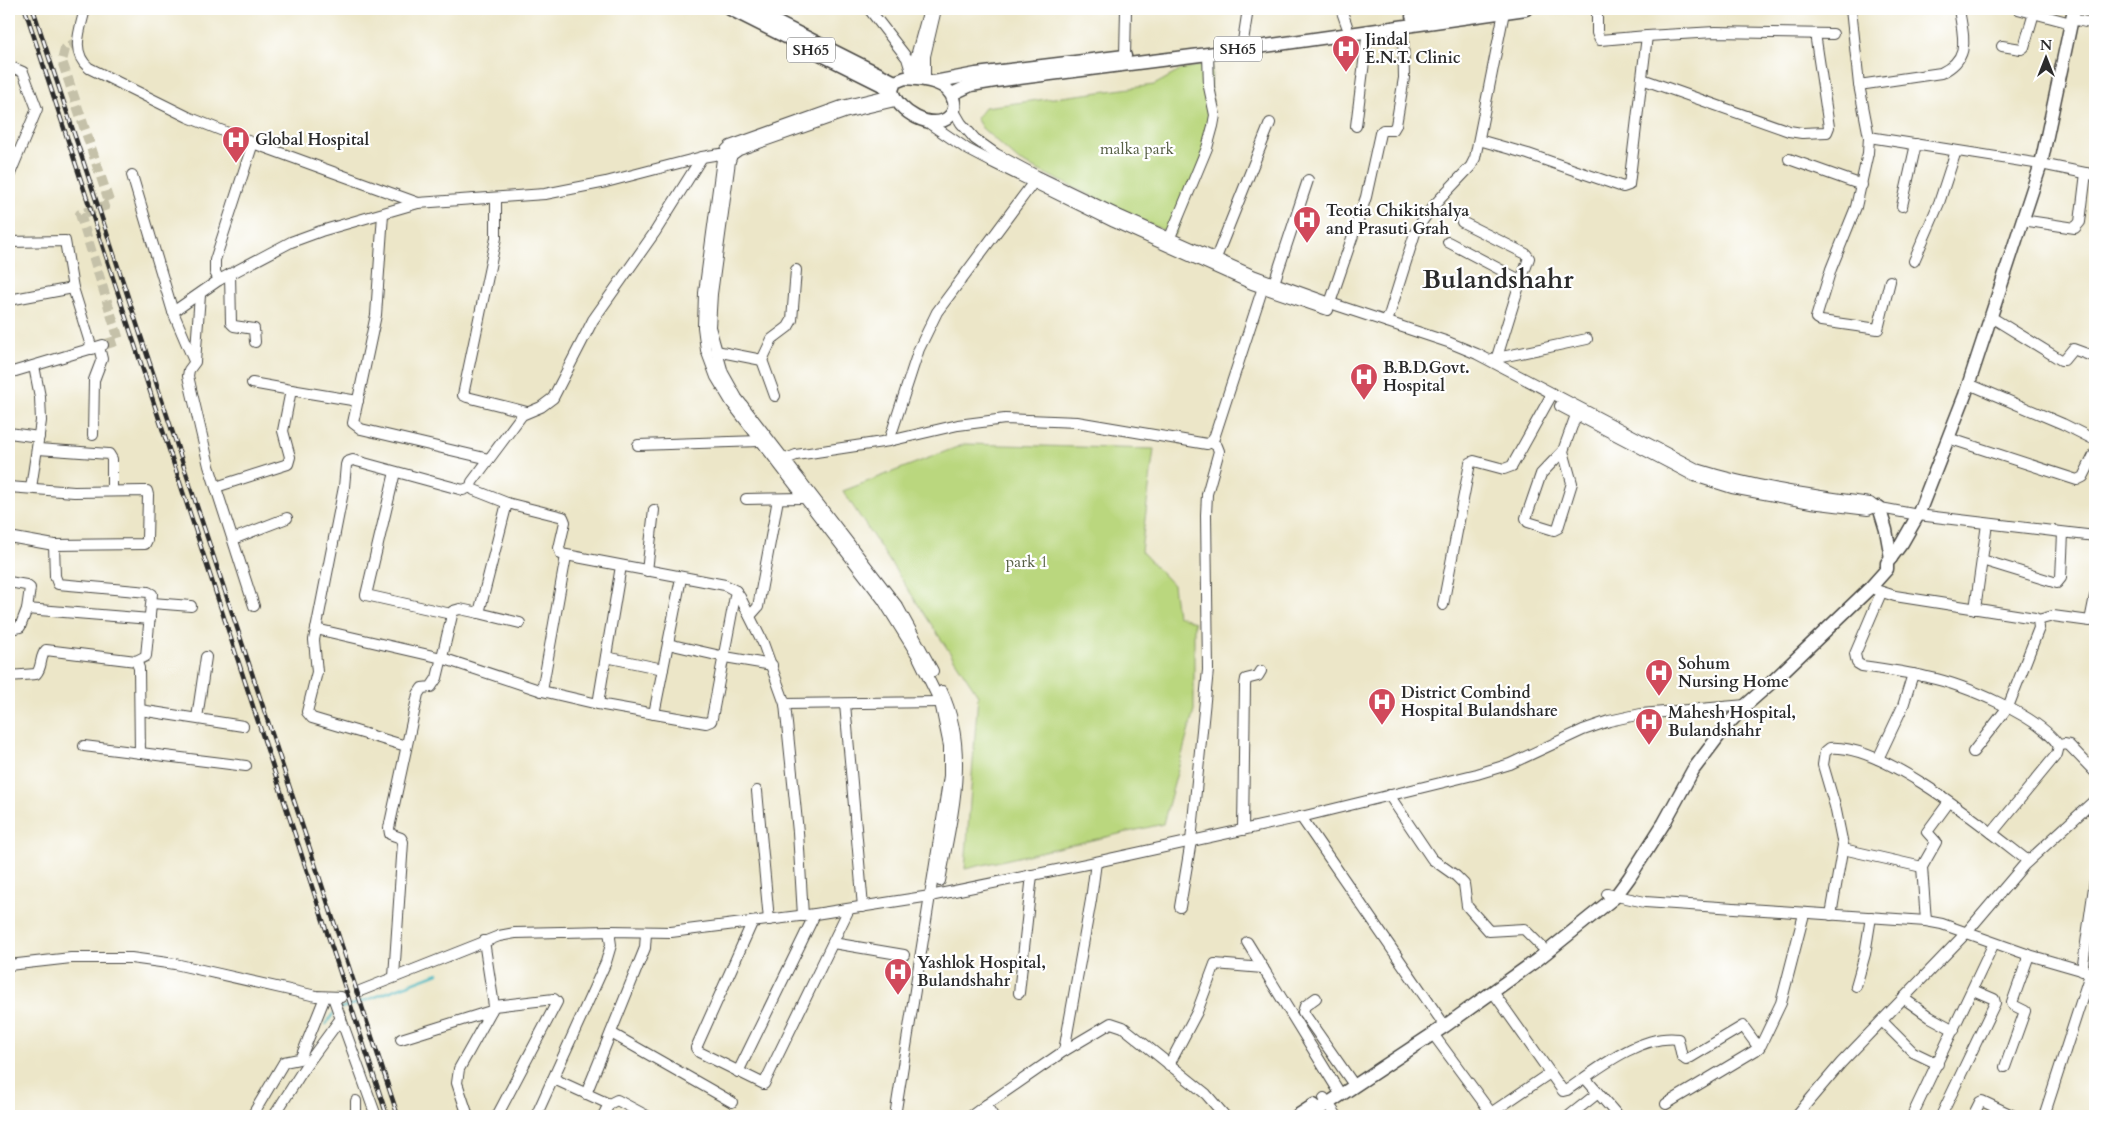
<svg xmlns="http://www.w3.org/2000/svg" width="2104" height="1125" font-family="Cardo,serif">
	<style>
		.green { fill: #bad77e; stroke: #728154 }
		.lines { fill: none; stroke-linecap: round; stroke-linejoin: round }
		.stream { stroke: #47b6be; stroke-width: 2.5 }
		.minor-tunnel { stroke: #c5c1a9; stroke-width: 10; stroke-dasharray: 10 5; stroke-linecap: butt }
		.minor-casing { stroke: #484743; stroke-width: 12 }
		.major-casing { stroke: #484743; stroke-width: 15 }
		.minor { stroke: #fff; stroke-width: 10 }
		.major { stroke: #fff; stroke-width: 12 }
		.rail-casing { stroke: #2b2b2b; stroke-width: 4.5 }
		.rail { stroke: #fff; stroke-width: 2.5; stroke-dasharray: 8; stroke-linecap: butt }
		.labels { text-anchor: middle; dominant-baseline: central; stroke-width: 4.5; stroke-linejoin: round; paint-order: stroke }
		.shield { fill: #fff; stroke: #6b6b6b; stroke-width: 1 }
		.shield-label { font-size: 15px; font-weight: bold; fill: #2b2b2b }
		.poi-label { font-size: 16px; font-weight: bold; fill: #2b2b2b; stroke: #fff; text-anchor: start }
		.park-label { font-size: 16px; fill: #565f44; stroke: #fff }
		.town-label { font-size: 26px; font-weight: bold; fill: #2b2b2b; stroke: #fff }
	</style>
	<rect width="100%" height="100%" fill="#fff"/>
	<filter id="ink" filterUnits="userSpaceOnUse"><feTurbulence type="fractalNoise" baseFrequency=".02" numOctaves="2"/><feDisplacementMap in="SourceGraphic" scale="10" xChannelSelector="R" yChannelSelector="G"/><feConvolveMatrix kernelMatrix="1 2 1 2 8 2 1 2 1" color-interpolation-filters="sRGB"/></filter>
	<filter id="wash" filterUnits="userSpaceOnUse"><feTurbulence type="fractalNoise" baseFrequency=".0096" numOctaves="4" result="noise"/><feDisplacementMap in="SourceGraphic" scale="20" xChannelSelector="R" yChannelSelector="G"/><feGaussianBlur stdDeviation="1.12" result="paint"/><feColorMatrix in="noise" values="0 0 0 0 0 0 0 0 0 0 0 0 0 0 0 0 0 1.4 0 .05"/><feComposite in="paint" operator="in"/></filter>
	<g filter="url(#wash)">
		<rect width="100%" height="100%" fill="#ece6c8"/>
		<g class="green">
			<polygon points="1212,63 1210,135 1175,236 1019,161 982,128 976,118 985,107 1154,85 1183,69"/>
			<polygon points="965,444 1154,449 1141,551 1173,585 1177,615 1194,622 1194,711 1163,824 965,869 978,695 843,491"/>
		</g>
		<g class="lines">
			<g class="stream">
				<polyline points="341,1008 367,1000 438,973"/>
				<polyline points="326,1024 333,1014"/>
			</g>
		</g>
	</g>
	<g filter="url(#ink)">
		<g class="lines">
			<g class="minor-tunnel">
				<polyline points="78,41 65,49 62,61 110,204 80,214 119,340 103,345"/>
				<polyline points="341,997 350,995"/>
			</g>
			<defs>
				<g id="minor">
					<path d="M85,9C80,30 70,52 89,68L188,117L253,143L418,203"/>
					<polyline points="869,9 907,58 913,78"/>
					<polyline points="1341,9 1347,26"/>
					<polyline points="1851,9 1859,85 1869,137 1868,153 1856,207 1831,269 1816,318 1821,321 1878,329 1890,281"/>
					<polyline points="2018,9 2071,23"/>
					<polyline points="2072,19 2095,24"/>
					<polyline points="1647,36 1715,32 1833,34"/>
					<polyline points="1243,41 1248,9"/>
					<polyline points="2002,46 2021,49 2024,47 2034,13"/>
					<polyline points="1125,56 1126,9"/>
					<polyline points="9,66 23,72 37,109 9,176"/>
					<polyline points="917,79 916,56 929,9"/>
					<polyline points="1642,79 1789,131 1802,133 1827,132 1829,127 1816,40"/>
					<polyline points="925,80 925,56 936,9"/>
					<path d="M1859,85L1941,73C1972,58 1963,37 1959,9"/>
					<polyline points="892,94 842,106 730,146 726,150 722,159 704,293 703,327 706,350 716,377 731,402 883,600 917,655 940,702 949,746 949,776 895,1116"/>
					<polyline points="895,101 844,113 739,150 732,155 730,161 712,294 710,327 723,373 737,398 898,607 933,671"/>
					<path d="M954,111L961,123L975,139L996,154L1037,176L1118,215L1255,276L1330,303L1448,342L1477,354L1697,469C1753,487 1811,495 1870,503L1875,507L1918,515L2095,536"/>
					<polyline points="926,121 967,149 990,161 1114,222 1252,284 1328,310"/>
					<polyline points="1356,126 1368,30"/>
					<polyline points="1869,137 2041,164 2095,175"/>
					<polyline points="1479,140 1528,154 1623,187 1629,185 1647,36 1600,40 1597,33 1597,9"/>
					<polyline points="1789,159 1862,185"/>
					<polyline points="132,175 173,312 194,361"/>
					<polyline points="496,198 496,238 463,395 467,397 527,412"/>
					<polyline points="1902,206 1916,144"/>
					<polyline points="383,214 376,315 353,423 361,429 489,459"/>
					<polyline points="2022,220 2075,228 2080,222 2086,173"/>
					<polyline points="1462,222 1526,254 1529,258 1518,289 1497,357"/>
					<polyline points="9,242 65,241 73,288 92,349"/>
					<polyline points="1168,242 1207,148 1213,126 1215,115 1209,87 1208,54"/>
					<polyline points="1448,242 1520,280"/>
					<polyline points="1216,258 1270,123"/>
					<polyline points="1914,261 1939,203 1956,151"/>
					<polyline points="230,274 231,323 234,326 254,329 255,342"/>
					<polyline points="219,280 215,272 215,260 253,143"/>
					<polyline points="1274,283 1308,180"/>
					<polyline points="200,295 195,362 189,370 188,376 209,466 254,606"/>
					<polyline points="9,300 73,288"/>
					<polyline points="1330,303 1366,197 1380,133 1383,130 1393,130 1396,125 1404,78 1403,26"/>
					<polyline points="173,312 219,280 291,242 321,231 418,203 545,194 606,182 702,157 720,154 729,155"/>
					<polyline points="1991,317 2061,360 2064,360 2073,349 2095,357"/>
					<path d="M1387,322L1415,233C1429,207 1451,188 1471,166L1475,158L1504,12"/>
					<polyline points="716,351 762,360 772,339 788,327 792,320 796,270"/>
					<polyline points="1492,359 1587,339"/>
					<polyline points="762,360 775,396"/>
					<polyline points="9,373 103,345"/>
					<polyline points="252,383 291,390"/>
					<polyline points="1969,384 2063,424 2095,440"/>
					<polyline points="1560,406 1694,476 1732,488 1811,503 1868,510 1875,507"/>
					<polyline points="9,433 39,437"/>
					<polyline points="93,435 94,380 102,359 99,347"/>
					<polyline points="1948,438 2077,480 2083,477 2095,453"/>
					<polyline points="889,441 919,349 937,312 1033,183"/>
					<polyline points="638,445 760,441"/>
					<polyline points="38,449 109,454 112,459 112,491"/>
					<polyline points="1563,451 1572,483 1558,528 1554,530 1528,522 1526,518 1541,474 1563,451 1576,415"/>
					<polyline points="781,461 796,455 889,441 958,425 1005,419 1077,422 1207,444 1211,442 1214,438 1263,287"/>
					<polyline points="395,472 366,595 451,614"/>
					<polyline points="9,487 74,492 143,491 147,491 148,495 147,540 145,544 54,545 9,537"/>
					<polyline points="216,487 288,464 290,457 283,431 291,390 358,401"/>
					<polyline points="31,488 41,421 40,397 34,366"/>
					<polyline points="746,499 804,498"/>
					<polyline points="507,503 474,490 471,487 472,482 522,415 541,407 553,398 593,320 655,232 702,157"/>
					<polyline points="233,539 287,518"/>
					<polyline points="54,545 55,576 58,584 148,592 152,594 146,656 136,661"/>
					<polyline points="1982,560 2057,583 2061,578 2063,533"/>
					<polyline points="647,571 654,510"/>
					<polyline points="9,582 26,585 30,588 27,609"/>
					<polyline points="1876,590 1895,596 2035,618 2038,620 2039,628 2008,707 1973,752"/>
					<path d="M1881,593L1855,654L1857,663L1862,666C1884,669 1906,672 1927,677C1962,684 2040,716 2059,746L2057,754L1992,833"/>
					<polyline points="152,603 191,606"/>
					<polyline points="1443,605 1470,463 1474,461 1504,469 1512,466 1552,394"/>
					<polyline points="1975,609 1987,524"/>
					<polyline points="479,613 520,623"/>
					<polyline points="750,616 758,607 778,499"/>
					<polyline points="2038,620 2053,616 2090,621 2095,596"/>
					<polyline points="9,629 20,627 27,609 150,619"/>
					<polyline points="316,629 442,658 542,691 598,704 706,723 711,721 712,718 736,591"/>
					<polyline points="668,644 725,657 772,665"/>
					<polyline points="606,657 663,669"/>
					<path d="M9,676L36,674C43,667 39,657 46,650L136,661L139,668L140,753"/>
					<polyline points="542,691 566,556"/>
					<polyline points="598,704 621,566"/>
					<polyline points="785,704 940,702"/>
					<polyline points="845,704 863,907"/>
					<polyline points="140,710 243,726"/>
					<polyline points="654,714 681,578"/>
					<polyline points="197,718 206,657"/>
					<polyline points="84,746 246,766"/>
					<polyline points="406,746 312,718 307,712 317,672 314,640 344,487 346,465 347,462 353,460 463,490 471,487"/>
					<polyline points="2059,746 2064,744 2069,745 2095,772"/>
					<polyline points="1878,759 1903,706 1913,674"/>
					<polyline points="757,791 769,920"/>
					<polyline points="1389,795 1432,859 1456,876 1464,884 1467,906 1489,931 1524,929 1542,947"/>
					<polyline points="1301,817 1445,1026"/>
					<polyline points="1243,830 1245,685 1246,679 1258,676 1261,671"/>
					<polyline points="1843,849 1922,867"/>
					<path d="M940,881C951,819 971,752 942,691"/>
					<polyline points="1607,894 1645,902 1926,921 1942,924 2029,955 2095,974"/>
					<polyline points="1180,907 1191,841 1208,670 1206,515 1207,494 1219,451 1217,446 1211,442"/>
					<path d="M1831,915L1843,845L1835,806L1823,765L1825,752L1830,748C1885,744 1985,828 2028,861"/>
					<polyline points="1926,921 1922,867 1936,842 1927,832 1949,802"/>
					<polyline points="752,923 696,1048 699,1052 764,1084 849,909"/>
					<polyline points="1247,942 1341,1095"/>
					<polyline points="833,943 904,955"/>
					<polyline points="9,965 71,958 131,958 175,964 316,996 341,997"/>
					<polyline points="2082,971 2095,880"/>
					<polyline points="394,977 403,842 401,838 390,834 389,828 418,694 422,688 431,687 437,678 453,611 460,609 479,613 507,503 563,517 565,522 559,548 561,554 725,585 736,591 740,597 763,643 785,704 798,832 803,916"/>
					<polyline points="1856,986 1865,954 1871,917"/>
					<polyline points="360,991 499,936 515,933 609,931 671,932 815,914 930,896 1096,862 1301,817 1477,774 1510,764 1583,730 1609,721 1641,714 1746,705"/>
					<path d="M1493,992L1563,1091L1567,1090C1596,1070 1640,1034 1678,1039L1682,1057L1686,1060L1743,1026L1759,1048"/>
					<polyline points="1019,993 1032,875"/>
					<polyline points="333,997 376,1116"/>
					<polyline points="1316,998 1305,1006 1303,1012 1354,1085"/>
					<polyline points="1903,998 1930,1017 1954,1030"/>
					<polyline points="494,1006 554,999 557,1002 497,1116"/>
					<polyline points="1882,1021 1913,1052 1938,1064"/>
					<polyline points="611,1033 732,1102"/>
					<polyline points="1433,1034 1489,1110 1489,1116"/>
					<polyline points="401,1039 491,1011"/>
					<polyline points="1064,1051 1091,900 1096,862"/>
					<polyline points="1169,1065 1197,1012 1215,964 1263,968"/>
					<polyline points="2005,1067 2025,1011 2013,1005 2012,1003 2029,955"/>
					<polyline points="738,1072 815,914"/>
					<polyline points="1585,1078 1618,1116"/>
					<polyline points="554,1079 609,1104 617,1100 647,1116"/>
					<polyline points="586,1094 645,948 646,933"/>
					<polyline points="1324,1098 1337,1116"/>
					<polyline points="356,1101 356,1116"/>
					<polyline points="1666,1104 1756,1050 1761,1045 1781,1003 1804,914"/>
					<polyline points="986,1105 1064,1051 1111,1023 1123,1027 1206,1094 1225,1116"/>
					<polyline points="1491,1113 1550,1073"/>
					<polyline points="252,1116 284,1062 299,1059 301,1057 325,997"/>
					<polyline points="274,1116 305,1067 341,1018"/>
					<polyline points="468,1116 457,1083 459,1069 494,1006 484,941"/>
					<polyline points="536,1116 606,962 611,945 609,931"/>
					<polyline points="603,1116 609,1104"/>
					<polyline points="971,1116 986,1105 993,1116"/>
					<polyline points="1569,1116 1598,1093"/>
					<polyline points="1796,1116 1841,1063 1967,932 2024,865 2095,800"/>
					<polyline points="1912,1116 1994,943"/>
					<polyline points="1941,1116 1995,1003 1994,999 1973,990"/>
					<polyline points="1973,1116 1980,1102 1982,1101 2014,1116"/>
					<polyline points="2044,1116 2090,974"/>
				</g>
				<g id="major">
					<polyline points="730,9 892,90"/>
					<polyline points="750,9 895,82"/>
					<polyline points="1412,16 1459,10"/>
					<path d="M905,78C923,79 950,81 954,102C955,107 954,112 950,116C933,133 896,111 892,90L895,82Z"/>
					<polyline points="934,82 976,74 1125,56"/>
					<polyline points="952,94 971,85 995,81 1208,54 1526,9"/>
					<polyline points="1879,507 1886,530 1891,558"/>
					<polyline points="1297,1116 1314,1105"/>
					<polyline points="1309,1116 1445,1026 1537,960 1615,897 1629,878 1664,823 1693,770 1727,725 1746,705 1772,682 1870,588 1887,569 1887,563 1902,543 1918,515 1965,395 2041,164 2074,9"/>
				</g>
			</defs>
			<use href="#minor" class="minor-casing"/>
			<use href="#major" class="major-casing"/>
			<use href="#minor" class="minor"/>
			<use href="#major" class="major"/>
			<defs>
				<g id="rail">
					<polyline points="25,9 387,1116"/>
					<polyline points="33,9 398,1116"/>
				</g>
			</defs>
			<use href="#rail" class="rail-casing"/>
			<use href="#rail" class="rail"/>
		</g>
	</g>
	<defs>
		<symbol id="hospital-pin" viewBox="-11 -11 22 30"><path d="M0 17L-7.5 6A9.5 9.5 0 1 1 7.5 6Z" fill="#d1495b" stroke="#fff"/><path d="M-5-5h3v3.5h4V-5h3V5h-3V1.5h-4V5h-3Z" fill="#fff"/></symbol>
	</defs>
	<g fill-rule="evenodd">
		<use href="#hospital-pin" x="1330" y="33" width="32" height="43"/>
		<use href="#hospital-pin" x="220" y="124" width="32" height="43"/>
		<use href="#hospital-pin" x="1291" y="204" width="32" height="43"/>
		<use href="#hospital-pin" x="1348" y="361" width="32" height="43"/>
		<use href="#hospital-pin" x="1643" y="657" width="32" height="43"/>
		<use href="#hospital-pin" x="1366" y="686" width="32" height="43"/>
		<use href="#hospital-pin" x="1633" y="706" width="32" height="43"/>
		<use href="#hospital-pin" x="882" y="956" width="32" height="43"/>
	</g>
	<g class="labels">
		<g class="shield">
			<rect x="1214" y="36.5" width="48" height="25" rx="4"/>
			<rect x="787" y="37.5" width="48" height="25" rx="4"/>
		</g>
		<g class="shield-label">
			<text x="1238" y="49">SH65</text>
			<text x="811" y="50">SH65</text>
		</g>
		<g class="poi-label">
			<text x="1365" y="40">Jindal<tspan x="1365" dy="18">E.N.T. Clinic</tspan></text>
			<text x="255" y="140">Global Hospital</text>
			<text x="1326" y="211">Teotia Chikitshalya<tspan x="1326" dy="18">and Prasuti Grah</tspan></text>
			<text x="1383" y="368">B.B.D.Govt.<tspan x="1383" dy="18">Hospital</tspan></text>
			<text x="1678" y="664">Sohum<tspan x="1678" dy="18">Nursing Home</tspan></text>
			<text x="1401" y="693">District Combind<tspan x="1401" dy="18">Hospital Bulandshare</tspan></text>
			<text x="1668" y="713">Mahesh Hospital,<tspan x="1668" dy="18">Bulandshahr</tspan></text>
			<text x="917" y="963">Yashlok Hospital,<tspan x="917" dy="18">Bulandshahr</tspan></text>
		</g>
		<g class="park-label">
			<text x="1137" y="149">malka park</text>
			<text x="1027" y="562">park 1</text>
		</g>
		<g class="town-label">
			<text x="1498" y="279">Bulandshahr</text>
		</g>
	</g>
	<rect width="2104" height="1125" fill="none" stroke="#fff" stroke-width="30"/>
	<g transform="translate(2046 58)" stroke="#ffffff" stroke-width="4" paint-order="stroke">
	<path d="M0-4L9 19L0 12L-9 19Z" fill="#2b2b2b"/>
	<text y="-8" font-size="14" font-weight="bold" text-anchor="middle" fill="#2b2b2b">N</text>
	</g>
</svg>
